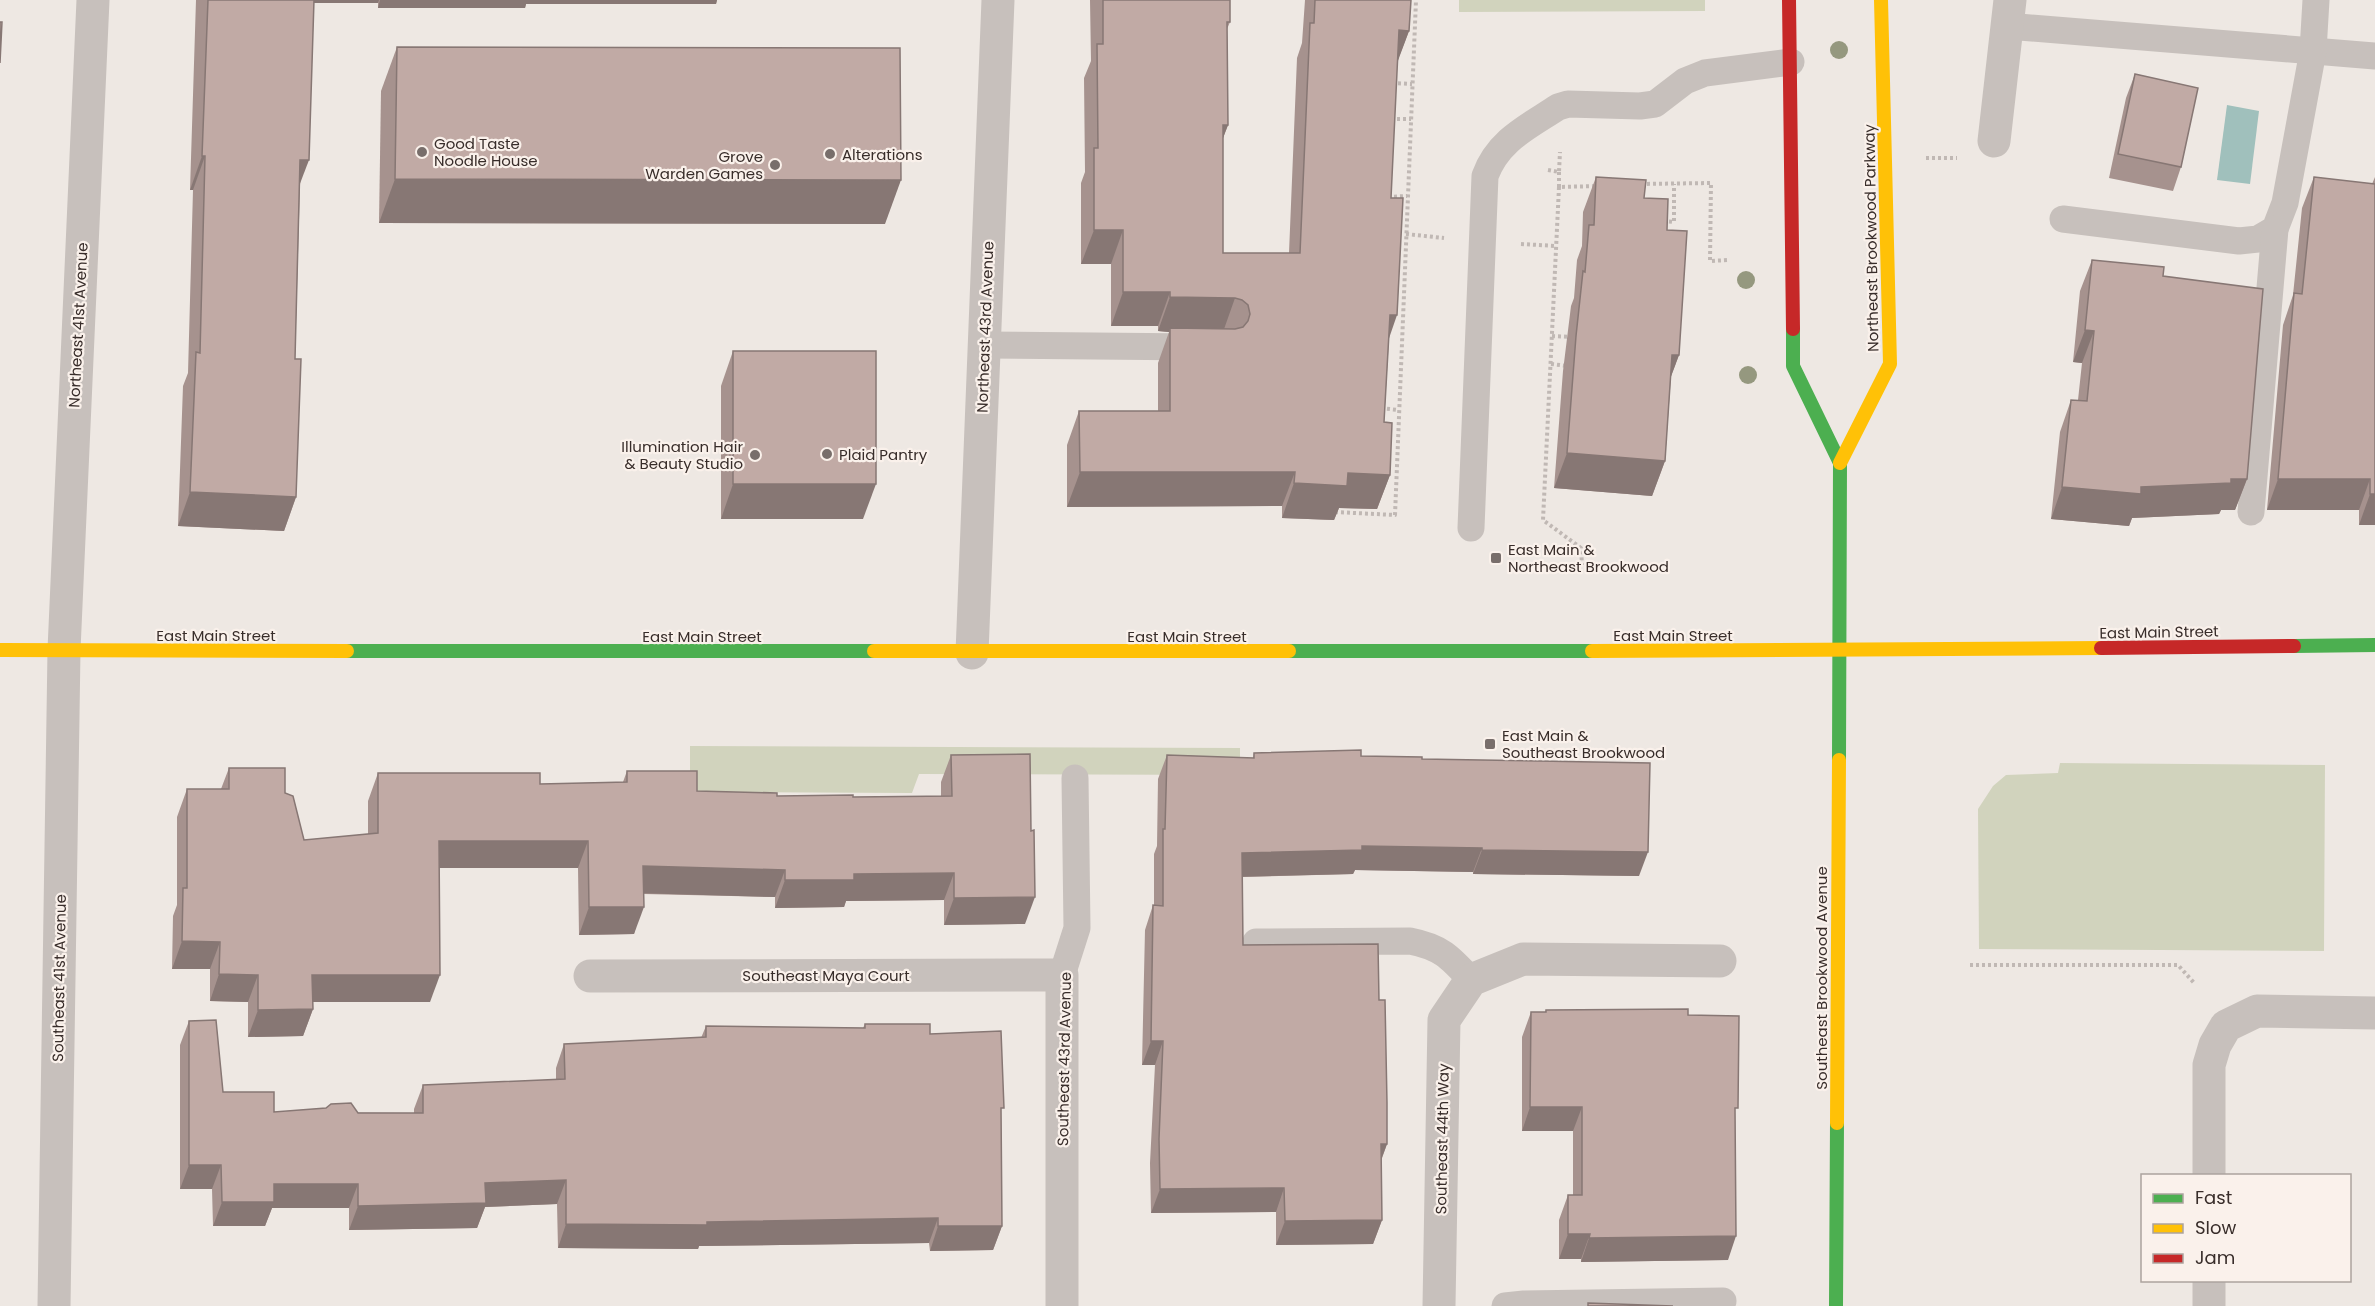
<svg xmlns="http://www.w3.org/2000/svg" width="2375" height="1306" font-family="Poppins,sans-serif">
  <rect width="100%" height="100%" fill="#eee8e3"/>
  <g fill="#d1d3bd">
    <polygon points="1459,0 1705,0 1705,11 1459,12"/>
    <polygon points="690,746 1240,748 1240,775 919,774 912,793 690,792"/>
    <polygon points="2060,763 2325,765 2324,951 1979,949 1978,809 1993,786 2006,775 2058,773"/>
  </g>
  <polygon fill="#a0c0bc" points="2227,105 2259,111 2250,184 2217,180"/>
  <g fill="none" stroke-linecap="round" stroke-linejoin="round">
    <g stroke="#c0b8b4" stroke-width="4" stroke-dasharray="3 3" stroke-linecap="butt">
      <polyline points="1392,83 1412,84"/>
      <polyline points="1391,119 1411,119"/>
      <polyline points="1926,158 1957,158"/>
      <polyline points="1548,170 1559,172 1560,152"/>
      <polyline points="1559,172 1559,187 1598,186"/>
      <polyline points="1641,184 1711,183 1710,261 1728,260"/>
      <polyline points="1559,187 1543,520 1581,548 1582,565"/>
      <polyline points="1388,197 1407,196"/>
      <polyline points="1663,221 1674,222 1674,184"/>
      <polyline points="1406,234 1444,238"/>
      <polyline points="1521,244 1556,246"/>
      <polyline points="1552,336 1572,337"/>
      <polyline points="1551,364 1568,366"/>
      <polyline points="1381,408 1398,410"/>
      <polyline points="1335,512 1395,515 1416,0"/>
      <polyline points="1970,965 2178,965 2195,984"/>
    </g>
    <g stroke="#c7c0bc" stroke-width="27">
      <polyline points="2007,26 2375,56"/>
      <polyline points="2063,219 2239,241 2258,239 2275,229 2285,203 2313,51 2316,0"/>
      <polyline points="984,345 1199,347"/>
      <polyline points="2251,512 2275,229"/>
      <path d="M 1471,528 L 1485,176 C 1498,140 1528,127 1558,107 L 1568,104 L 1640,106 L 1655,104 L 1685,81 L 1705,73 L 1791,62"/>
      <path d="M 1256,942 L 1410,941 C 1441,947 1450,957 1471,980"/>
      <polyline points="1062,975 1077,928 1075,778"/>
      <polyline points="1505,1306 1524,1304 1723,1301"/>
    </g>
    <g stroke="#c7c0bc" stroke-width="33">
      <polyline points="1994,141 2010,0"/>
      <polyline points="972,653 998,0"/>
      <polyline points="590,976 1062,975 1062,1306"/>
      <polyline points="2209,1176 2209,1065 2215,1045 2226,1026 2257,1011 2375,1013"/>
      <polyline points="54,1306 64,650 93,0"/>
      <polyline points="1439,1306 1444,1020 1471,980 1523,959 1720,961"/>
      <polyline points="2209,1306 2209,1280"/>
    </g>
    <g stroke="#4caf50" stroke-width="14">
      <polyline points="1793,329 1793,366 1840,463 1839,760"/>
      <polyline points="2294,646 2375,645"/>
      <polyline points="347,651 874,651"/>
      <polyline points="1289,651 1592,651"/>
      <polyline points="1836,1306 1837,1123"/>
    </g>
    <g stroke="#ffc107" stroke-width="14">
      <polyline points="1840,463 1890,364 1881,0"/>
      <polyline points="0,650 347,651"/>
      <polyline points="874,651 1289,651"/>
      <polyline points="1592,651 2101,648"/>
      <polyline points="1837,1123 1839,760"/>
    </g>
    <g stroke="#c62828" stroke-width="14">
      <polyline points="1789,0 1793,329"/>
      <polyline points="2101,648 2294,646"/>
    </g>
  </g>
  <g fill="#95987f">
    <circle cx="1839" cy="50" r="9"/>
    <circle cx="1746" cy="280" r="9"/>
    <circle cx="1748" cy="375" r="9"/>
  </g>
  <g fill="#a6928e">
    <polygon points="196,0 717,0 716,4 526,4 525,8 378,8 378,3 314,3 300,185 295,359 296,497 284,531 178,526 183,386 188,373 193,190 190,190"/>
    <polygon points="1090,0 1230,0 1230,22 1227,29 1228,125 1223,138 1223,253 1289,253 1297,58 1302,43 1305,0 1411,0 1409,31 1397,62 1391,198 1389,339 1384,422 1390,475 1377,509 1339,508 1334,520 1282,518 1282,506 1067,507 1067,445 1079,411 1158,411 1158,363 1169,332 1158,331 1158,326 1111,326 1111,264 1081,264 1081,183 1085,172 1084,78 1091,61"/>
    <polygon points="397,47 885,224 379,223 381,91"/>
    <polygon points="2135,74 2181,167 2173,191 2109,178 2126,98"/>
    <polygon points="1596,177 1644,198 1667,230 1679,355 1671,376 1665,461 1652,496 1554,488 1563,371 1571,306 1574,298 1577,260 1582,246 1583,212"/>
    <polygon points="2314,177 2372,184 2375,177 2375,525 2359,525 2359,510 2267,510 2283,325 2293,295 2302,208"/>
    <polygon points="2092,260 2163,276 2247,479 2235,510 2221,510 2219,514 2132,518 2129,526 2051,519 2060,432 2071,400 2078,400 2082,363 2073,362 2080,291"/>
    <polygon points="733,351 863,519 721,519 721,386"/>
    <polygon points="1254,753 1361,756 1422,759 1639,876 1473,874 1473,872 1355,870 1353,874 1242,877 1243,945 1379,1000 1387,1144 1381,1161 1382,1220 1373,1244 1276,1245 1276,1212 1151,1213 1150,1163 1155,1065 1142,1065 1145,930 1153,905 1154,905 1154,854 1157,846 1158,779 1167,755 1253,758"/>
    <polygon points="951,755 1025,924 944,925 944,900 846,901 844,907 775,908 775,897 644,894 634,934 579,935 578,868 439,868 430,1002 313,1002 313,1009 303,1036 248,1037 248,1002 210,1001 210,969 172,969 173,916 177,905 177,817 187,789 221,789 229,768 285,793 304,840 368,834 368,801 378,773 540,784 623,782 627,771 697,791 777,796 853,797 941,796 941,782"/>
    <polygon points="1546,1010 1688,1015 1735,1116 1728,1260 1581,1262 1581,1259 1559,1259 1559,1220 1568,1195 1573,1195 1573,1131 1522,1131 1522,1037 1531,1012 1545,1012"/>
    <polygon points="189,1021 223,1092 274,1112 414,1113 414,1109 423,1085 556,1080 556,1068 564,1044 701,1038 706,1026 863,1028 865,1024 930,1034 1001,1115 1002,1226 993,1250 930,1251 929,1243 699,1246 698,1249 558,1248 557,1204 485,1207 477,1228 349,1230 349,1208 272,1208 265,1226 213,1226 212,1189 180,1189 180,1045"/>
  </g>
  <g fill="#877774">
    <polygon points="304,0 379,0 378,3 303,3"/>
    <polygon points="380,0 717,0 716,4 526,4 525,8 378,8"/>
    <polygon points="1399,30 1409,31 1396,66"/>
    <polygon points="1223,125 1228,125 1215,159"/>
    <polygon points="202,156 205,156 193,190 190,190"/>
    <polygon points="300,160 309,160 296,194"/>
    <polygon points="395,179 901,180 885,224 379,223"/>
    <polygon points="1094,230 1123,230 1111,264 1081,264"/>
    <polygon points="1123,292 1170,292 1158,326 1111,326"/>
    <polygon points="1170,297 1235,298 1223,332 1170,328 1169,332 1158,331"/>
    <polygon points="1390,315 1397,315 1385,350"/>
    <polygon points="2085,330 2094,331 2082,363 2073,362"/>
    <polygon points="1672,355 1679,355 1666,390"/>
    <polygon points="1567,453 1665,461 1652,496 1554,488"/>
    <polygon points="1080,472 1295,472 1282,506 1067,507"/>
    <polygon points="1348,473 1390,475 1377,509 1339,508 1334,520 1282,518 1294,483"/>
    <polygon points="2231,479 2247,479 2235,510 2221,510 2219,514 2132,518 2129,526 2051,519 2062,487"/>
    <polygon points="2278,479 2370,479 2359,510 2267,510"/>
    <polygon points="733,484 876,484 863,519 721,519"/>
    <polygon points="190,492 296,497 284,531 178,526"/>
    <polygon points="2370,494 2375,494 2375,525 2359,525"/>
    <polygon points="439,841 588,841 578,868 429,868"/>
    <polygon points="1362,846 1482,848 1473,872 1355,870 1353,874 1233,877 1242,853"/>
    <polygon points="1482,850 1648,852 1639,876 1473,874"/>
    <polygon points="643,866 785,870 775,897 634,893"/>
    <polygon points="954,873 944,900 846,901 844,907 775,908 785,880 854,874"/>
    <polygon points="1035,897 1025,924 944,925 954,898"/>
    <polygon points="589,907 644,907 634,934 579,935"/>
    <polygon points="182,941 220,942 210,969 172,969"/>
    <polygon points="219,974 258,975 248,1002 210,1001"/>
    <polygon points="312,975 440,975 430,1002 302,1002"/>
    <polygon points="313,1009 303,1036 248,1037 258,1010"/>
    <polygon points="1151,1041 1163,1041 1155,1065 1142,1065"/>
    <polygon points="1530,1107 1582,1107 1573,1131 1522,1131"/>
    <polygon points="1381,1144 1387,1144 1378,1168"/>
    <polygon points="189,1165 221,1165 212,1189 180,1189"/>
    <polygon points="566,1180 557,1204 485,1207 477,1228 349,1230 358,1206 485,1183"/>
    <polygon points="274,1184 358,1184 349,1208 272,1208 265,1226 213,1226 222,1202"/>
    <polygon points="1284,1188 1276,1212 1151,1213 1160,1189"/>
    <polygon points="938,1218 929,1243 699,1246 698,1249 558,1248 566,1224"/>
    <polygon points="1382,1220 1373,1244 1276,1245 1285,1221"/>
    <polygon points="938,1226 1002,1226 993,1250 930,1251"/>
    <polygon points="1568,1234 1590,1234 1581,1259 1559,1259"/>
    <polygon points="1736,1236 1728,1260 1581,1262 1589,1238"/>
  </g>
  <g fill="#c1aaa5" stroke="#877774" stroke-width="1.5">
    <polygon points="208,0 314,0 309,160 300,160 295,359 301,359 296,497 190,492 196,352 200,353 205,156 202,156"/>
    <polygon points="1103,0 1230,0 1230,22 1227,22 1228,125 1223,125 1223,253 1300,253 1310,23 1314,23 1315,0 1411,0 1409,31 1399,30 1391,198 1403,198 1397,315 1390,315 1384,422 1392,423 1390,475 1348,473 1347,486 1294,483 1295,472 1080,472 1079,411 1170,411 1170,328 1235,329 1243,327 1248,321 1250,314 1248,305 1242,300 1235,298 1170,297 1170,292 1123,292 1123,230 1094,230 1094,148 1098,148 1097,44 1103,44"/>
    <polygon points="0,22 2,22 0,63"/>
    <polygon points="397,47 900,48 901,180 395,179"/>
    <polygon points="2135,74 2198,88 2181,167 2118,154"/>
    <polygon points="1596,177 1646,180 1644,198 1668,199 1667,230 1687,231 1679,355 1672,355 1665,461 1567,453 1576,336 1583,271 1585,272 1589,225 1594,225"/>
    <polygon points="2314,177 2375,184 2375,494 2370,494 2370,479 2278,479 2294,293 2302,294"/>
    <polygon points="2092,260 2164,267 2163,276 2263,289 2247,479 2231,479 2231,483 2141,487 2141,494 2062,487 2071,400 2087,401 2094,331 2085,330"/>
    <rect x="733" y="351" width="143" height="133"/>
    <polygon points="1361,750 1361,756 1422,757 1422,759 1650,763 1648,852 1482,850 1482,848 1362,846 1362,850 1242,853 1243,945 1378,944 1379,1000 1385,1000 1387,1103 1387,1144 1381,1144 1382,1220 1285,1221 1284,1188 1160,1189 1159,1139 1163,1041 1151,1041 1153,905 1163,906 1163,829 1165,829 1167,755 1254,758 1254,753"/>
    <polygon points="1030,754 1031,831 1034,830 1035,897 954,898 954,873 854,874 854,880 785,880 785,870 643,866 644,907 589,907 588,841 439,841 440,975 312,975 313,1009 258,1010 258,975 219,974 220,942 182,941 183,888 187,888 187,789 229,789 229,768 285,768 285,793 293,796 304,840 378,833 378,773 540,773 540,784 627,782 627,771 697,771 697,791 777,793 777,796 853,795 853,797 952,796 951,755"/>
    <polygon points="1688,1009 1688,1015 1739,1016 1738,1108 1735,1108 1736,1236 1589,1238 1590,1234 1568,1234 1568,1195 1582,1195 1582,1107 1530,1107 1531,1012 1546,1012 1546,1010"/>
    <polygon points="216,1020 223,1092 274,1092 274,1112 326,1108 331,1104 351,1103 358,1113 423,1113 423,1085 565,1079 564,1044 706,1037 706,1026 865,1028 865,1024 930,1024 930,1034 1001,1031 1004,1108 1001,1108 1002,1226 938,1226 938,1218 707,1222 707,1225 566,1224 566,1180 485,1183 486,1203 358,1206 358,1184 274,1184 274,1202 222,1202 221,1165 189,1165 189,1021"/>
    <polygon points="1588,1303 1673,1306 1588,1306"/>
  </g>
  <g fill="#786e6b" stroke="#faf1eb" stroke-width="2">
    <circle cx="422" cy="152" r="6"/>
    <circle cx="830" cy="154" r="6"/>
    <circle cx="775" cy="165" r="6"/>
    <circle cx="827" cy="454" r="6"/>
    <circle cx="755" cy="455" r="6"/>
    <rect x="1490" y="552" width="12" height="12" rx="3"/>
    <rect x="1484" y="738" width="12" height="12" rx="3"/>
  </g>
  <g text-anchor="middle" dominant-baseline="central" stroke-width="4.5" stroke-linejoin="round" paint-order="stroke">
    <g font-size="15" fill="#382d2a" stroke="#faf1eb" text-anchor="start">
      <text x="434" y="143">Good Taste<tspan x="434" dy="17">Noodle House</tspan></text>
      <text x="842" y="154">Alterations</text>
      <text x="763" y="156" text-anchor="end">Grove<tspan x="763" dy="17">Warden Games</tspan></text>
      <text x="743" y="446" text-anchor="end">Illumination Hair<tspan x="743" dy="17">&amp; Beauty Studio</tspan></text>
      <text x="839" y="454">Plaid Pantry</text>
      <text x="1508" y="549">East Main &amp;<tspan x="1508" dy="17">Northeast Brookwood</tspan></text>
      <text x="1502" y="735">East Main &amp;<tspan x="1502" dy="17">Southeast Brookwood</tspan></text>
    </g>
    <g font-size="15" fill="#382d2a" stroke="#faf1eb">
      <text transform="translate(1871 238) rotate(-91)">Northeast Brookwood Parkway</text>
      <text transform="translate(78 325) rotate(-87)">Northeast 41st Avenue</text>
      <text transform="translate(985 327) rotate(-88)">Northeast 43rd Avenue</text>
      <text transform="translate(2159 632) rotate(-1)">East Main Street</text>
      <text x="216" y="635">East Main Street</text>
      <text x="1673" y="635">East Main Street</text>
      <text x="702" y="636">East Main Street</text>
      <text x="1187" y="636">East Main Street</text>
      <text x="826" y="975">Southeast Maya Court</text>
      <text transform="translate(59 978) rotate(-89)">Southeast 41st Avenue</text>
      <text transform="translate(1821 978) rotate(-90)">Southeast Brookwood Avenue</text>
      <text transform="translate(1064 1059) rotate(-89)">Southeast 43rd Avenue</text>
      <text transform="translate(1442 1139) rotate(-89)">Southeast 44th Way</text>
    </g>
  </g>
  <rect x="2141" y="1174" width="210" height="108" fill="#faf1eb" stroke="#aca39e" stroke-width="1.5"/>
  <rect x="2153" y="1194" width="30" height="9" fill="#4caf50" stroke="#aca39e" stroke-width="1.5"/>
  <text x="2195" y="1204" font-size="18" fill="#382d2a">Fast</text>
  <rect x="2153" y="1224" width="30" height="9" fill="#ffc107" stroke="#aca39e" stroke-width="1.5"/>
  <text x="2195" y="1234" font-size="18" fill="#382d2a">Slow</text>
  <rect x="2153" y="1254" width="30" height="9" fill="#c62828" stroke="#aca39e" stroke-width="1.5"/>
  <text x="2195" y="1264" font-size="18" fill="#382d2a">Jam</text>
</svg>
